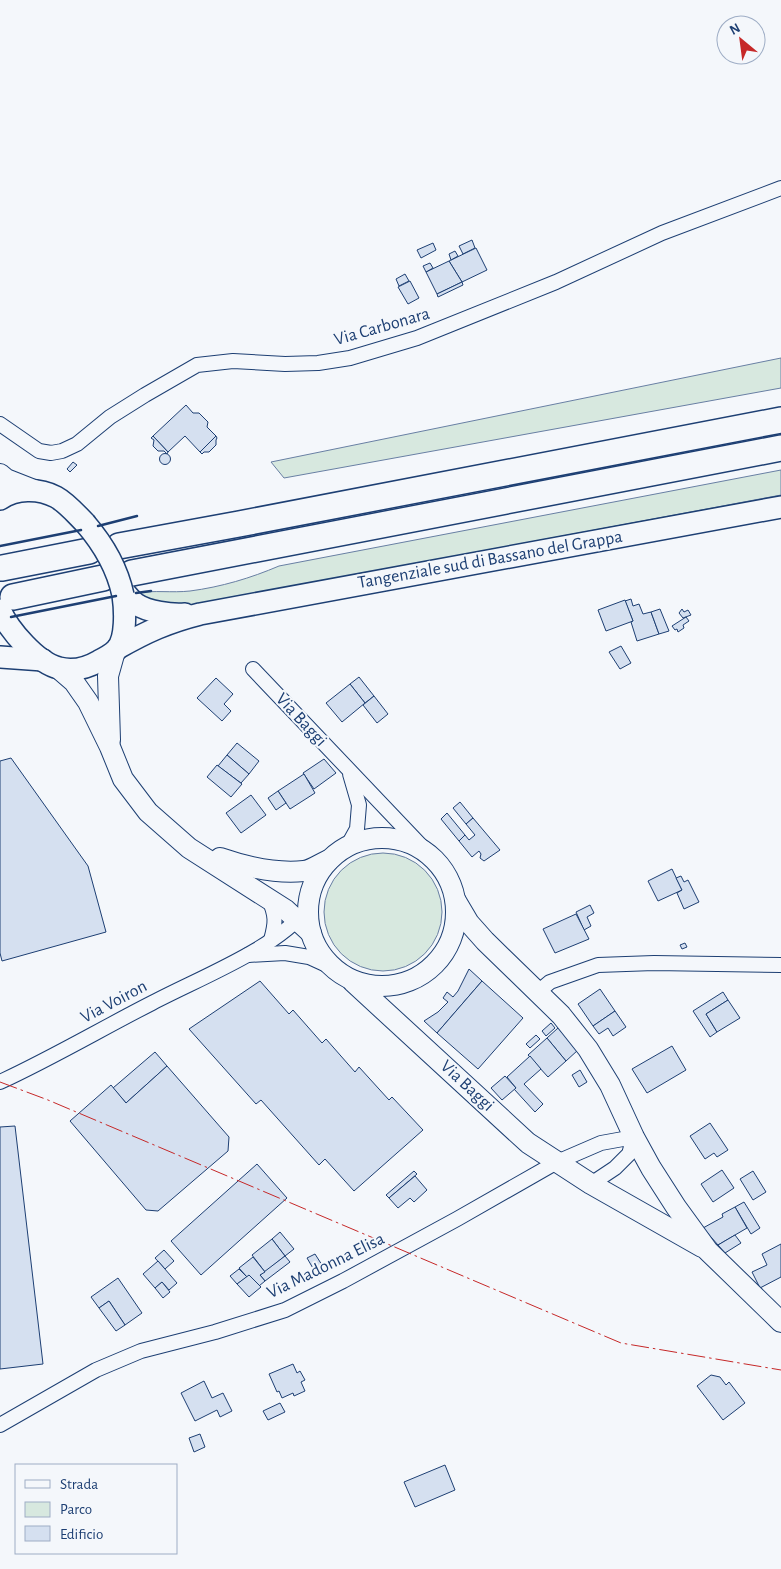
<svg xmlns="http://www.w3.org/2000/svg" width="781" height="1569" font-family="'Alegreya Sans',sans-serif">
  <rect width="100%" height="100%" fill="#f4f7fb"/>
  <g fill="#d7e8df" stroke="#687fa3">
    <polygon points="781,358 781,388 284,478 271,462"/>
    <path d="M 781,470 L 781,495 L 195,605 L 149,603 L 136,593 C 154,590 172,593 190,591 C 221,587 251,578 279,566 Z"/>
    <circle cx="383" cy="912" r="59"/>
  </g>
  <g fill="#d5e0f0" stroke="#1d3f73">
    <polygon points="472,240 475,248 463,254 459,246"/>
    <polygon points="433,243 436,250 421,258 417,250"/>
    <polygon points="476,248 487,270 462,282 449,261"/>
    <polygon points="455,251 458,256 451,260 449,254"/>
    <polygon points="449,261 462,282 437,294 426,272"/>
    <polygon points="430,263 433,268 426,272 423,266"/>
    <polygon points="405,274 409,281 399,286 396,279"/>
    <polygon points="410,281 419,298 408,304 398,287"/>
    <polygon points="462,282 463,285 438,297 437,294"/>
    <polygon points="186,405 193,413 199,413 208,422 207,427 216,436 200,452 185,436 168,452 153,436"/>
    <polygon points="153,436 168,452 167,454 164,451 158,451 153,446 154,440 151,438"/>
    <polygon points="216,436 217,438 216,440 216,445 209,452 204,452 202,454 200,452"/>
    <circle cx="165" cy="459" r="5.5"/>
    <polygon points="73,462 77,465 70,472 67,469"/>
    <polygon points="631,599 633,606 639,604 643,614 651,612 659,634 637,641 631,622 633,621 625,601"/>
    <polygon points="625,600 633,621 606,631 598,610"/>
    <polygon points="660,609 669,631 659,634 651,612"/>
    <polygon points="682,609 684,612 688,610 691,615 683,618 679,613"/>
    <polygon points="686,617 689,621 683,625 684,628 678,632 677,629 675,630 672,626"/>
    <polygon points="621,646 631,663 620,669 609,652"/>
    <polygon points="359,677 374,696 365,703 350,684"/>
    <polygon points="216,678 233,694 224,704 231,711 222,721 197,698"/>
    <polygon points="350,684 365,703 342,722 326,703"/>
    <polygon points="374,696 388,714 377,723 363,705"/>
    <polygon points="237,743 259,761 249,774 227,755"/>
    <polygon points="227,755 249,774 241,783 218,766"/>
    <polygon points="11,758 88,866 106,932 2,961 0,953 0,761"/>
    <polygon points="324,759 336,773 314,789 303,773"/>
    <polygon points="217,765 242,784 231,797 207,777"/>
    <polygon points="304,774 315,793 290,809 278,791"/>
    <polygon points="278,791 286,803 276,810 268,798"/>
    <polygon points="251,795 266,815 241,833 226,813"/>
    <polygon points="460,802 473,818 466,824 453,808"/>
    <polygon points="447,813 465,835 459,841 441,819"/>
    <polygon points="473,818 500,850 484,861 480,858 481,854 479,851 472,857 459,841 465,835 469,840 475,835 466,824"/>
    <polygon points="672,869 682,890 658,901 648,881"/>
    <polygon points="681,876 684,882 688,880 699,902 684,909 677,893 682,890 676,878"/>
    <polygon points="590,905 594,913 587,917 591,926 584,930 576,912"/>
    <polygon points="576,914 589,939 555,953 543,929"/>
    <polygon points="685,943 687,947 682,949 680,945"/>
    <polygon points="469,969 482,981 437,1033 424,1021 438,1012 448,1002 443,998 447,992 453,997 458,991"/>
    <polygon points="260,981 289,1014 293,1010 322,1043 326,1039 355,1072 359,1067 389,1100 392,1097 423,1130 354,1191 325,1159 319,1165 261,1100 256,1104 189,1029"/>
    <polygon points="482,981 523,1018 478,1069 437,1033"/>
    <polygon points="600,989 615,1011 593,1026 578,1004"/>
    <polygon points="723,992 728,1000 706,1014 717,1032 710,1037 693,1011"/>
    <polygon points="728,1000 740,1018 717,1032 706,1014"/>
    <polygon points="615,1011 626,1027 613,1036 608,1028 599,1034 593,1026"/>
    <polygon points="551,1023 555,1028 546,1036 542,1031"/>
    <polygon points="558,1028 578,1050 566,1061 547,1038"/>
    <polygon points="536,1035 540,1039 530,1048 526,1044"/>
    <polygon points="547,1038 566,1061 548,1077 528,1055"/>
    <polygon points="672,1046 686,1070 647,1093 632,1069"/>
    <polygon points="155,1052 167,1066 126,1103 113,1088"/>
    <polygon points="530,1056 541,1069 524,1084 543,1104 535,1112 514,1089 516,1088 507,1077"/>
    <polygon points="167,1066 229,1137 228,1151 158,1211 146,1210 70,1121 111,1085 126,1103"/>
    <polygon points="580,1070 587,1082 579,1087 572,1075"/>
    <polygon points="505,1076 516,1088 502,1100 491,1088"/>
    <polygon points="710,1123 728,1150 717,1157 714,1153 705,1159 690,1136"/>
    <polygon points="15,1126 43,1364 0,1369 0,1127"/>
    <polygon points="257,1164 287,1198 201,1275 171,1241"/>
    <polygon points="722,1170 734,1188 713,1202 701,1184"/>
    <polygon points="414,1171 417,1174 389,1198 386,1195"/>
    <polygon points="753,1171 766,1192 753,1200 740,1179"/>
    <polygon points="415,1176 427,1190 414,1202 410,1198 398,1208 389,1198"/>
    <polygon points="744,1202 760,1228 751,1234 735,1207"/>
    <polygon points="735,1207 747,1228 718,1245 703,1228 723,1217 722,1214"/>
    <polygon points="280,1232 294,1249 285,1256 272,1239"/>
    <polygon points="735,1235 741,1243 725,1253 718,1245"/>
    <polygon points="272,1239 285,1256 265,1272 252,1255"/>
    <polygon points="781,1244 781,1277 760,1288 752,1272 767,1265 762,1254"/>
    <polygon points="164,1250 174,1261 165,1269 155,1258"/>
    <polygon points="315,1254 322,1265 314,1270 307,1258"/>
    <polygon points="285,1256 290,1262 265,1281 260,1275"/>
    <polygon points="253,1257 265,1272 260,1275 265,1281 259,1286 249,1275 247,1277 239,1268"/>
    <polygon points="158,1261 177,1283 169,1290 162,1282 155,1288 143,1274"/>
    <polygon points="239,1269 247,1277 237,1284 230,1276"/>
    <polygon points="249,1275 261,1287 249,1297 237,1284"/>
    <polygon points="118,1278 142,1313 125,1325 109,1301 99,1308 91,1297"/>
    <polygon points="162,1282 170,1292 163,1298 155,1288"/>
    <polygon points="109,1301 125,1325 116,1331 99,1308"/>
    <polygon points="293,1364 297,1373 300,1371 305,1380 301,1382 305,1391 294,1396 293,1393 282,1398 279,1391 277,1392 269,1374"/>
    <polygon points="711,1375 720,1377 726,1385 729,1382 745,1403 723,1420 697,1386"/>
    <polygon points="204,1381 212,1398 223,1393 232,1411 220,1417 217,1410 195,1421 181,1393"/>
    <polygon points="280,1403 285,1412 268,1420 263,1411"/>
    <polygon points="200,1434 205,1447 194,1452 189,1438"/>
    <polygon points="445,1465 455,1490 415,1507 404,1482"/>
  </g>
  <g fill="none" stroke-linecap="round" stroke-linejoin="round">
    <g stroke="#1d3f73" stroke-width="16">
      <g id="minor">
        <polyline points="0,424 39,451 51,453 62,451 77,444 110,417 145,395 197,365 233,361 285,364 318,363 350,358 417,338 556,282 662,233 781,188"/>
        <polyline points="253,669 429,854"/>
        <polyline points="347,847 357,829 359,805 350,774"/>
        <path d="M 269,899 C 276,916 276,922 271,940"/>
        <polyline points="248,955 285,953 309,957 333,968"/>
        <polyline points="538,992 550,982 598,965 654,963 781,965"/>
        <path d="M 0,1082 C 52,1058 101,1029 152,1003 C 199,978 276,949 308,908"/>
        <polyline points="0,1425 96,1370 141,1351 215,1332 285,1310 343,1281 457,1219 557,1162 601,1143 634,1137 629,1154 615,1168 591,1184"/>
      </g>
    </g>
    <g stroke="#1d3f73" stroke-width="22">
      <g id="secondary">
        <polyline points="0,474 6,479 34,490"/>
        <polyline points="59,669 74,682 88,702 110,747 123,779 148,812 189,848 286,910 311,933"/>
        <polyline points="110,740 108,676 115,651"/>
        <circle cx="382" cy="912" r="74"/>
        <path d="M 220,858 C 246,867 275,874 304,871 C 312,870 321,863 329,860"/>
        <polyline points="456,901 469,923 485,941 561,1015 588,1049 610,1085 634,1137 651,1168 676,1207 708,1251 781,1322"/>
        <polyline points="353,982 528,1143 591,1184 702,1247"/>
      </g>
    </g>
    <g stroke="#1d3f73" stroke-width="24">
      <g id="primary">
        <path d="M 0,499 C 16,488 39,488 56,497 C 67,503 76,514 85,523"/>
        <path d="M 122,589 C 126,594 131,600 136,604 C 148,612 171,615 185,614"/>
        <path d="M 0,610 C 9,630 37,663 59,668 C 74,672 87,668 99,661 C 105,658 111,655 116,650 C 127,639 125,609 123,595"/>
        <path d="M 118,648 C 146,632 168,622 200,614 L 781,507"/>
        <polyline points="0,657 43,660"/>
      </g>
    </g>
    <g stroke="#1d3f73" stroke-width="28">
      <g id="motorway">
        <polyline points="119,546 239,524 781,420"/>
        <polyline points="2,568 89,551"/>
        <polyline points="132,573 781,448"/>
        <polyline points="13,597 103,578"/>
      </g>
    </g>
    <use href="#minor" stroke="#f4f7fb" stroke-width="14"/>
    <use href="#secondary" stroke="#f4f7fb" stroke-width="20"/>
    <use href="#primary" stroke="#f4f7fb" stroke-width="21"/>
    <use href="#motorway" stroke="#f4f7fb" stroke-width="25"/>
    <g stroke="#1d3f73" stroke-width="24" stroke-linecap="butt">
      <path id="primary-bridge" d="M 85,523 C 104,545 117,567 123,595"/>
    </g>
    <use href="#primary-bridge" stroke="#f4f7fb" stroke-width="21"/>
    <g stroke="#1d3f73" stroke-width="2.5">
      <polyline points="98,526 137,516"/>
      <polyline points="0,546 81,530"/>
      <polyline points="136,593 151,591"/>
      <polyline points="11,617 116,596"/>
    </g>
    <polyline stroke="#c62828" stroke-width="1" stroke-dasharray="18 4 2.5 4" stroke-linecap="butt" points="0,1082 48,1100 621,1343 781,1370"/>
  </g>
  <g text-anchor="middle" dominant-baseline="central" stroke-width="4" stroke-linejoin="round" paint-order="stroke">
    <g font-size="18" fill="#1d3f73" stroke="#f4f7fb">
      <text transform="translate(382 327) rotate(-16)">Via Carbonara</text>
      <text transform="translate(490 560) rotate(-10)">Tangenziale sud di Bassano del Grappa</text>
      <text transform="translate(301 720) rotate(47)">Via Baggi</text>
      <text transform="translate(114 1002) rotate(-28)">Via Voiron</text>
      <text transform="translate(467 1086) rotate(43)">Via Baggi</text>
      <text transform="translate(326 1266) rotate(-26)">Via Madonna Elisa</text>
    </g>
  </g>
  <rect x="15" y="1464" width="162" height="90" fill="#f4f7fb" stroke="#9eadc5"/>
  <rect x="25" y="1480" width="25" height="8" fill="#f4f7fb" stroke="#9eadc5"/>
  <text x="60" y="1489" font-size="15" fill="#1d3f73">Strada</text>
  <rect x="25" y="1502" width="25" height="15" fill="#d7e8df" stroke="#9eadc5"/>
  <text x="60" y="1514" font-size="15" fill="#1d3f73">Parco</text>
  <rect x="25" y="1526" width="25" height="15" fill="#d5e0f0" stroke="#9eadc5"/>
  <text x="60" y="1539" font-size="15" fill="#1d3f73">Edificio</text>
  <g transform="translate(741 40) rotate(331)"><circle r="24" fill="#f4f7fb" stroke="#9eadc5"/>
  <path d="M0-4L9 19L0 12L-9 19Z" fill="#c62828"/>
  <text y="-8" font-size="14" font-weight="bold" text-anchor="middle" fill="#1d3f73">N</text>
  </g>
</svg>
